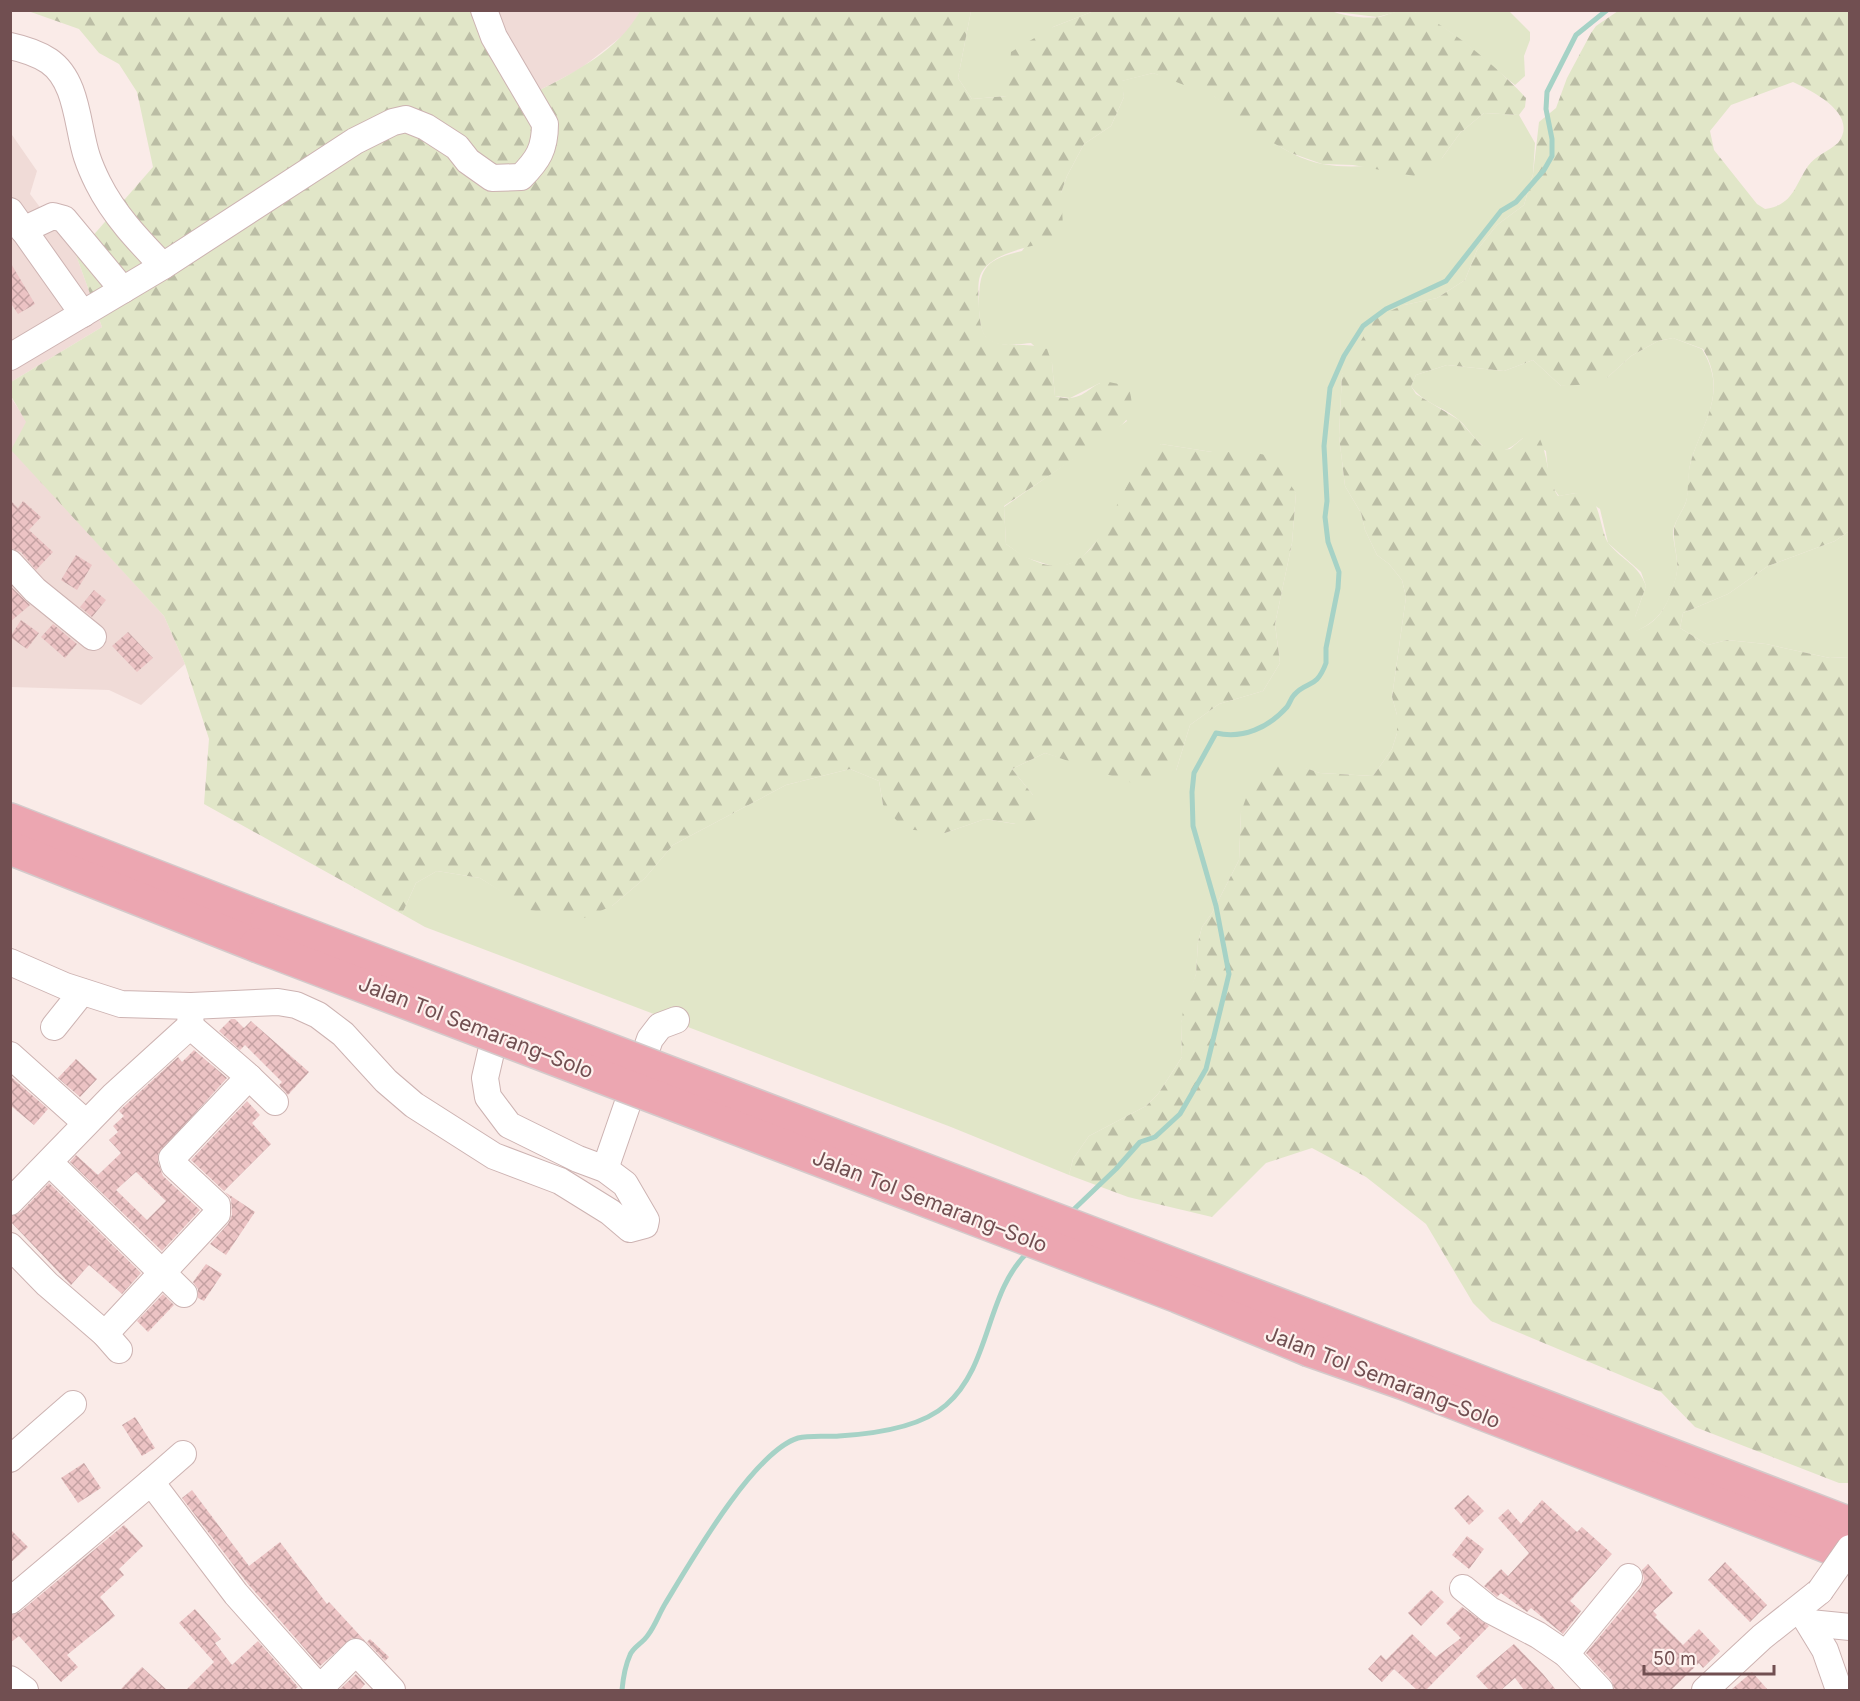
<svg xmlns="http://www.w3.org/2000/svg" width="1860" height="1701" font-family="Inter,sans-serif">
  <defs>
    <pattern id="forest-firs" width="22" height="20" patternUnits="userSpaceOnUse" patternTransform="scale(1.5)"><rect width="22" height="20" fill="#e1e6c8"/><path d="M5 1l3.5 6h-7zM16 11l3.5 6h-7z" fill="#bbbda5"/></pattern>
    <pattern id="building-cross-hatch" width="8" height="8" patternUnits="userSpaceOnUse" patternTransform="scale(1.5)"><rect width="8" height="8" fill="#ecc3c4"/><path d="M0 0l8 8M0 8l8-8" fill="none" stroke="#c4a1a2"/></pattern>
  </defs>
  <rect width="100%" height="100%" fill="#faebe8"/>
  <g fill="#f0dbd7">
    <polygon points="495,11 640,11 630,30 580,69 536,92 500,51"/>
    <polygon points="10,132 37,171 30,194 76,255 102,327 11,382"/>
    <polygon points="10,396 27,422 68,511 164,616 185,664 141,705 109,690 11,687"/>
  </g>
  <g fill="#e1e6c8">
    <polygon points="971,11 1094,11 1053,27 1007,96 972,99 958,78"/>
    <polygon points="1329,11 1401,11 1377,17"/>
    <path d="M 1412,11 L 1509,11 L 1530,32 L 1530,40 L 1524,56 L 1525,76 L 1515,85 C 1481,58 1452,27 1412,11 Z"/>
    <path d="M 1153,73 C 1173,80 1200,85 1217,98 C 1250,123 1279,155 1322,164 C 1360,171 1404,161 1442,158 L 1460,133 L 1484,113 L 1519,115 L 1535,143 L 1533,174 L 1524,205 L 1497,225 L 1477,250 L 1465,280 L 1437,298 L 1404,305 L 1342,374 L 1339,436 L 1345,486 L 1361,513 L 1365,530 L 1377,555 L 1389,564 L 1402,580 L 1406,597 L 1392,697 L 1397,715 L 1397,733 L 1392,749 L 1373,776 L 1320,773 L 1304,768 L 1241,812 L 1239,860 L 1212,913 L 1202,927 L 1198,942 L 1196,974 L 1181,1023 L 1182,1057 L 1158,1094 L 1146,1106 L 1089,1136 L 1073,1159 L 1069,1175 L 951,1127 L 425,927 L 402,914 L 416,883 L 437,871 L 480,878 L 501,891 L 612,906 L 645,878 L 673,845 L 786,785 L 850,769 L 879,781 L 883,805 L 945,833 L 985,819 L 1015,824 L 1033,795 L 1012,769 L 1045,753 L 1084,765 L 1176,771 L 1190,725 L 1219,704 L 1263,691 L 1280,663 L 1275,624 L 1292,543 L 1296,493 L 1250,452 L 1212,452 L 1161,444 L 1101,536 L 1080,560 L 1058,568 L 1024,557 L 1006,544 L 1004,507 L 1127,421 L 1100,383 L 1070,398 L 1055,396 L 1052,363 L 1031,343 C 1017,344 997,349 986,337 C 980,331 980,318 979,310 C 979,271 981,260 1022,251 L 1061,193 L 1067,176 L 1084,144 L 1111,126 L 1124,97 L 1121,81 Z"/>
    <path d="M 1673,338 L 1702,349 C 1728,392 1704,420 1691,461 C 1687,474 1690,489 1686,502 C 1683,510 1677,518 1674,527 C 1670,541 1682,560 1675,581 C 1667,607 1660,621 1634,632 L 1635,617 L 1646,586 L 1641,572 L 1608,543 L 1600,509 L 1576,493 L 1559,496 L 1549,482 L 1546,451 L 1523,438 C 1514,445 1506,453 1494,451 C 1480,449 1470,430 1460,421 C 1445,407 1422,403 1411,386 L 1416,375 L 1447,365 L 1504,371 L 1533,360 L 1561,386 L 1608,377 L 1631,356 L 1658,341 Z"/>
    <polygon points="1849,531 1849,657 1830,658 1766,644 1727,640 1708,645 1680,628 1683,613 1728,594 1768,566 1835,541"/>
  </g>
  <g fill="url(#forest-firs)" fill-rule="evenodd">
    <path d="M 1329,10 C 1343,16 1364,19 1379,17 C 1389,15 1399,9 1410,11 C 1437,14 1508,77 1526,98 L 1525,107 L 1519,115 L 1484,113 L 1460,133 L 1442,158 L 1414,176 L 1353,165 L 1322,164 L 1291,153 L 1263,137 L 1215,97 L 1153,73 L 1122,81 L 1124,97 L 1111,126 L 1084,144 L 1067,176 L 1061,193 L 1063,226 L 1054,240 C 1032,247 989,252 980,276 C 977,285 979,299 979,309 C 980,319 980,333 989,339 C 1005,350 1026,341 1047,349 L 1052,363 L 1055,396 C 1059,397 1066,399 1070,398 C 1096,395 1093,370 1129,389 C 1135,409 1131,418 1115,431 L 1004,506 L 1006,544 C 1085,602 1100,532 1133,475 C 1139,463 1152,453 1161,444 L 1212,452 L 1250,452 L 1271,456 L 1296,493 L 1292,543 L 1275,624 L 1280,663 L 1263,691 L 1219,704 L 1190,725 L 1176,771 L 1141,786 L 1045,753 L 1012,769 L 1033,795 L 1039,819 L 1016,824 L 985,819 L 945,833 L 904,829 L 883,805 L 879,781 L 850,769 L 786,785 L 673,845 L 645,878 L 612,906 L 584,918 L 529,910 L 480,878 L 437,871 L 416,883 L 402,914 L 204,804 L 209,739 L 185,664 L 164,616 L 11,450 L 26,422 L 11,396 L 11,382 L 102,327 L 76,255 L 153,167 L 137,92 L 119,64 L 99,53 L 79,29 L 28,11 L 495,11 L 500,51 L 536,92 C 575,72 619,50 640,11 L 971,11 L 958,78 L 972,99 L 1007,96 L 1011,52 L 1053,27 L 1094,11 Z"/>
    <path d="M 1618,11 L 1849,11 L 1849,531 L 1835,541 L 1768,566 L 1728,594 L 1683,613 L 1680,628 L 1708,645 L 1727,640 L 1766,644 L 1830,658 L 1849,657 L 1849,1483 L 1839,1483 L 1695,1427 L 1661,1392 L 1491,1321 L 1473,1303 L 1426,1224 L 1366,1177 L 1312,1148 L 1266,1163 L 1212,1217 L 1128,1197 L 1069,1175 L 1073,1159 L 1089,1136 L 1146,1106 L 1158,1094 L 1182,1057 L 1181,1023 L 1184,1006 L 1196,974 L 1198,942 L 1202,927 L 1212,913 L 1239,860 L 1241,812 L 1256,770 L 1273,757 L 1320,773 L 1373,776 L 1392,749 L 1397,733 L 1397,715 L 1392,697 L 1406,597 L 1402,580 L 1389,564 L 1377,555 L 1365,530 L 1361,513 L 1345,486 L 1339,436 L 1342,374 L 1374,318 L 1404,305 L 1437,298 L 1465,280 L 1477,250 L 1497,225 L 1524,205 L 1533,174 L 1539,122 L 1556,108 L 1567,78 L 1591,33 L 1596,26 ZM 1793,82 C 1812,91 1860,114 1838,143 C 1829,151 1816,155 1808,166 C 1794,187 1793,205 1765,209 L 1757,204 L 1714,150 L 1710,131 L 1731,105 ZM 1673,338 L 1703,349 C 1729,394 1701,423 1690,465 C 1687,477 1689,490 1686,502 C 1683,511 1674,521 1674,531 C 1673,549 1681,562 1675,580 C 1667,606 1660,622 1635,631 L 1635,617 L 1646,586 C 1638,564 1623,561 1609,544 C 1602,536 1601,511 1591,496 L 1576,493 L 1558,496 C 1546,477 1549,457 1539,437 L 1523,438 L 1510,449 L 1493,451 L 1480,444 L 1459,420 L 1416,394 L 1411,386 L 1416,375 L 1447,365 L 1504,371 L 1533,360 L 1561,386 L 1593,384 L 1608,377 L 1631,356 L 1658,341 Z"/>
  </g>
  <g fill="none" stroke-linecap="round" stroke-linejoin="round">
    <g stroke="#a6d2c6" stroke-width="5">
      <path d="M 1069,1214 L 1116,1169 L 1140,1142 L 1155,1137 L 1180,1114 L 1206,1069 L 1229,974 L 1216,906 L 1193,826 L 1192,792 L 1194,773 L 1216,733 C 1243,739 1268,728 1287,707 C 1290,703 1291,698 1294,695 C 1307,680 1316,690 1326,663 L 1326,648 L 1338,588 L 1339,572 L 1328,542 L 1325,517 L 1327,501 L 1324,446 L 1330,388 L 1344,356 L 1363,326 L 1386,309 L 1446,281 L 1501,211 L 1516,202 L 1544,170 L 1552,156 L 1552,139 L 1546,109 L 1547,92 L 1576,35 L 1607,10"/>
      <path d="M 622,1690 C 623,1679 625,1666 630,1655 C 633,1647 643,1643 648,1635 C 655,1626 659,1614 665,1604 C 690,1563 753,1452 798,1438 C 810,1435 826,1437 839,1436 C 872,1434 920,1428 946,1405 C 992,1365 985,1292 1029,1251"/>
    </g>
  </g>
  <g fill="url(#building-cross-hatch)" fill-rule="evenodd">
    <polygon points="10,262 35,304 18,314 10,302"/>
    <polygon points="10,500 18,508 23,501 41,517 29,530 53,552 36,570 21,552 10,548"/>
    <polygon points="76,555 92,565 77,590 61,580"/>
    <polygon points="10,586 30,605 10,622"/>
    <polygon points="94,590 106,600 92,617 80,607"/>
    <polygon points="21,620 39,633 27,649 10,637"/>
    <polygon points="53,624 77,644 65,658 41,637"/>
    <polygon points="128,632 153,658 137,672 112,646"/>
    <polygon points="231,1019 235,1019 244,1028 251,1021 309,1072 288,1095 279,1085 282,1082 245,1045 240,1050 219,1031"/>
    <path d="M 194,1050 L 227,1078 L 158,1154 L 158,1162 L 163,1176 L 200,1210 L 162,1251 L 70,1162 L 76,1155 L 98,1175 L 121,1153 L 109,1140 L 118,1132 L 113,1126 L 124,1116 L 119,1111 L 178,1057 L 182,1062 ZM 136,1172 L 166,1201 L 147,1220 L 116,1190 Z"/>
    <polygon points="76,1059 97,1079 80,1097 58,1078"/>
    <polygon points="10,1076 48,1109 34,1125 10,1105"/>
    <polygon points="247,1101 260,1115 252,1123 271,1144 224,1191 191,1160"/>
    <polygon points="49,1183 141,1273 122,1294 89,1265 71,1285 10,1221 10,1217 21,1212"/>
    <polygon points="225,1192 255,1212 226,1255 210,1244 228,1224 232,1215 231,1199"/>
    <polygon points="206,1264 222,1274 204,1301 198,1298 198,1289 193,1282"/>
    <polygon points="163,1294 174,1305 148,1332 137,1321"/>
    <polygon points="135,1417 155,1448 142,1456 122,1425"/>
    <polygon points="84,1463 101,1488 78,1503 61,1478"/>
    <polygon points="192,1490 249,1566 280,1542 327,1604 329,1602 365,1641 352,1638 320,1666 248,1584 182,1498"/>
    <polygon points="1468,1495 1484,1511 1469,1525 1454,1508"/>
    <polygon points="1542,1500 1577,1532 1582,1527 1612,1554 1570,1601 1581,1611 1563,1634 1531,1608 1527,1612 1501,1593 1497,1597 1484,1586 1501,1569 1508,1576 1529,1553 1498,1518 1508,1509 1521,1524"/>
    <polygon points="124,1525 143,1546 119,1569 124,1575 100,1597 115,1616 67,1655 78,1667 61,1682 19,1636 10,1643 10,1616 20,1612"/>
    <polygon points="10,1529 28,1547 10,1563"/>
    <polygon points="1467,1536 1484,1549 1469,1569 1452,1555"/>
    <polygon points="1725,1562 1767,1605 1750,1622 1708,1580"/>
    <polygon points="1648,1564 1673,1593 1653,1611 1657,1615 1655,1617 1683,1645 1699,1629 1720,1651 1703,1668 1699,1663 1671,1690 1615,1690 1611,1680 1586,1653 1641,1587 1644,1579 1642,1570"/>
    <polygon points="1431,1590 1444,1602 1421,1626 1408,1613"/>
    <polygon points="1462,1607 1489,1626 1426,1690 1417,1690 1394,1669 1382,1682 1368,1669 1381,1655 1386,1660 1412,1634 1436,1657 1461,1638 1446,1623"/>
    <polygon points="195,1609 221,1639 215,1643 232,1665 258,1641 298,1687 294,1690 186,1690 214,1662 179,1623"/>
    <polygon points="370,1639 389,1657 385,1661 367,1642"/>
    <polygon points="1514,1644 1543,1674 1556,1690 1524,1690 1515,1678 1501,1690 1489,1690 1476,1676"/>
    <polygon points="142,1667 167,1690 120,1690"/>
    <polygon points="1752,1672 1768,1690 1731,1690"/>
    <polygon points="356,1674 365,1684 360,1690 339,1690"/>
  </g>
  <g fill="none" stroke-linecap="round" stroke-linejoin="round">
    <g stroke="#cdb3b2" stroke-width="28">
      <g id="minor">
        <path d="M 10,46 C 24,49 37,53 49,61 C 78,81 77,127 87,157 C 90,166 94,175 98,183 C 114,215 138,240 163,266"/>
        <polyline points="10,211 83,314"/>
        <polyline points="23,230 53,216 64,219 123,290"/>
        <path d="M 10,357 L 163,266 L 355,141 L 393,122 L 406,119 L 426,127 L 457,147 L 468,161 L 492,178 L 521,177 C 538,160 545,149 545,124 L 494,37 L 484,10"/>
        <polyline points="10,563 35,590 93,637"/>
        <polyline points="10,962 65,986 121,1004 191,1006 278,1002 296,1005 318,1015 343,1034 386,1081 414,1105 494,1156 560,1181 610,1212 630,1229 645,1225 646,1220 625,1184 605,1169 578,1159 509,1125 488,1097 485,1078 491,1052"/>
        <polyline points="54,1027 82,992"/>
        <polyline points="10,1055 86,1123"/>
        <polyline points="249,1077 275,1102"/>
        <polyline points="50,1163 184,1294"/>
        <polyline points="605,1169 650,1039 660,1026 676,1020"/>
        <polyline points="10,1202 114,1095 190,1026 191,1010"/>
        <polyline points="10,1246 47,1284 105,1334 217,1214 217,1205 174,1165 172,1158 249,1077 190,1026"/>
        <polyline points="105,1334 119,1350"/>
        <polyline points="10,1459 73,1404"/>
        <polyline points="151,1482 183,1454"/>
        <polyline points="1463,1588 1490,1610 1538,1635 1566,1654 1600,1690"/>
        <polyline points="10,1601 151,1482 236,1594 315,1683 318,1690 356,1652 392,1690"/>
        <polyline points="1800,1609 1825,1650 1839,1690"/>
        <polyline points="1810,1623 1850,1627"/>
        <polyline points="1566,1654 1629,1577"/>
        <polyline points="10,1679 25,1690"/>
        <polyline points="1705,1690 1762,1637 1820,1591"/>
      </g>
    </g>
    <g stroke="#d4cacb" stroke-width="36">
      <g id="highway">
        <polyline points="10,820 267,920"/>
        <polyline points="10,848 256,945"/>
        <polyline points="1321,1321 1850,1524"/>
        <polyline points="1310,1350 1404,1383 1850,1555"/>
      </g>
    </g>
    <use href="#minor" stroke="#fff" stroke-width="26"/>
    <use href="#highway" stroke="#eca6b1" stroke-width="33"/>
    <g stroke="#cdb3b2" stroke-width="28" stroke-linecap="butt">
      <polyline id="minor-bridge" points="1820,1591 1850,1548"/>
    </g>
    <g stroke="#d4cacb" stroke-width="36" stroke-linecap="butt">
      <g id="highway-bridge">
        <polyline points="267,920 1321,1321"/>
        <polyline points="256,945 1178,1296 1310,1350"/>
      </g>
    </g>
    <use href="#minor-bridge" stroke="#fff" stroke-width="26"/>
    <use href="#highway-bridge" stroke="#eca6b1" stroke-width="33"/>
  </g>
  <g text-anchor="middle" dominant-baseline="central" stroke-width="4.5" stroke-linejoin="round" paint-order="stroke">
    <g font-size="21" fill="#714f51" stroke="#fdf1ee">
      <text transform="translate(476 1027) rotate(21)">Jalan Tol Semarang–Solo</text>
      <text transform="translate(930 1201) rotate(21)">Jalan Tol Semarang–Solo</text>
      <text transform="translate(1383 1377) rotate(21)">Jalan Tol Semarang–Solo</text>
    </g>
  </g>
  <rect width="1860" height="1701" fill="none" stroke="#714f51" stroke-width="24"/>
  <path d="M1644 1665v9h130v-9" fill="none" stroke="#714f51" stroke-width="3"/>
  <text x="1653" y="1665" font-size="18" fill="#714f51" stroke="#fdf1ee" stroke-width="4.5" paint-order="stroke">50 m</text>
</svg>
